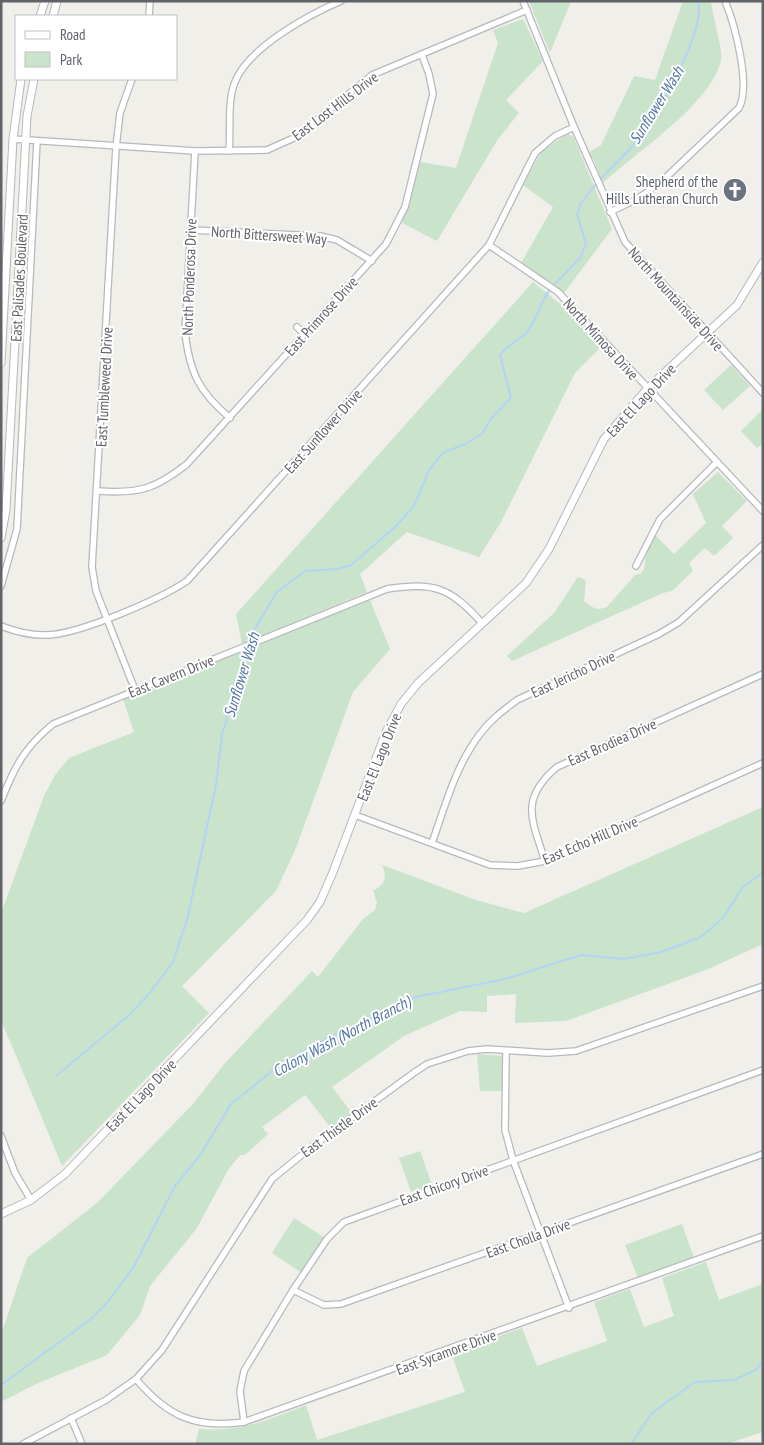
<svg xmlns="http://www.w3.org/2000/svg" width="764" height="1445" font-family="'PT Sans Narrow',sans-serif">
  <rect width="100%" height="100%" fill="#f0efe9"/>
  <g fill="#c9e4cb">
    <polygon points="529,1 571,1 550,53"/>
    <path d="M 683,1 L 711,1 C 712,14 724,53 721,61 C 708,107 637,151 603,183 L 594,160 L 588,153 L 601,145 L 634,76 L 655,80 Z"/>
    <polygon points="523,19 543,61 506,100 519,113 498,139 437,241 402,223 420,162 456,168 498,43 493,30"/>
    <polygon points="567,134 573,136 612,229 564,293 521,263 553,207 523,185 541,152"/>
    <polygon points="533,282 563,306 601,347 575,373 501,522 479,557 407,532 360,574 367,592 242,644 236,614"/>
    <polygon points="731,365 750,386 723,410 704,390"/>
    <polygon points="763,409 763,443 757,448 741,431"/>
    <path d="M 718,472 L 747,501 L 722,526 L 733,538 L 714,556 L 705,548 L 689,563 L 693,571 L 672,591 L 663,593 L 512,661 L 507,656 L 554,613 L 578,577 L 586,580 L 584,601 C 592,608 597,611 607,607 L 635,575 C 648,573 643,564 646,555 C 648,548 652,542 655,535 L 674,554 L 706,523 L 693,494 Z"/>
    <polygon points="370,600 390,649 353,692 296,848 276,891 182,986 209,1013 62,1166 1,1020 1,913 44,796 55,775 69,758 134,732 123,699"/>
    <path d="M 763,807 L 763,944 L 706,970 L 566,1021 L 515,1023 L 516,994 L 487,996 L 487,1012 L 460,1011 L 404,1036 L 332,1087 L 352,1113 L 331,1128 L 305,1095 L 262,1127 L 268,1134 L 245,1155 L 240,1155 L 228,1170 L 197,1228 L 150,1286 L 140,1315 L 107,1355 L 36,1384 L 1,1402 L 1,1335 L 27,1258 L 98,1202 L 193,1104 L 225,1063 L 312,971 L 318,977 L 363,919 L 375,910 L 377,903 L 373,890 C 384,887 388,876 382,865 L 476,900 L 524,913 Z"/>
    <polygon points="477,1054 503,1056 503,1091 480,1091"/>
    <polygon points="420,1151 432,1185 411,1192 399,1158"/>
    <polygon points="294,1218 325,1238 302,1273 272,1253"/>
    <polygon points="682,1224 694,1258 638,1278 625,1245"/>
    <path d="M 706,1262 L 719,1300 L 763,1284 L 763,1432 L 727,1444 L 195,1444 L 199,1429 C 244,1431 265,1421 306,1405 L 317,1440 L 465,1392 L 451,1353 L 522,1328 L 537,1366 L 607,1341 L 594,1302 L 630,1289 L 644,1327 L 674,1316 L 662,1278 Z"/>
  </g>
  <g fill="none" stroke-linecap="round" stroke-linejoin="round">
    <g stroke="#b4d4f5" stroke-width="2">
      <path d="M 600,180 C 611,167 624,156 635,143 C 656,117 706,33 698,1"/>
      <polyline points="553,286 580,258 586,244 577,214 581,203 597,183"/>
      <path d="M 249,643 L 251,635 L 277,592 L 305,571 L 337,569 L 351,565 L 394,528 L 414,506 L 429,470 L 443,453 L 465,444 L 482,434 L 490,420 L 511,398 L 500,355 C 509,343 519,341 527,332 C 538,319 539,303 550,290"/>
      <polyline points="56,1076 128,1016 150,993 173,962 187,920 216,785 222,735 247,648"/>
      <polyline points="1,1385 91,1319 107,1303 133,1268 175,1186 201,1154 231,1104 281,1064 326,1039 416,997 505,979 581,955 624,959 661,952 701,937 724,917 742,888 763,872"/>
      <polyline points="631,1444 652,1413 695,1382 734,1380 756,1370 763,1361"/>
    </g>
    <g stroke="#b6b8bb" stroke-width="8">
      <g id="minor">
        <polyline points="523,1 574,127 625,242 763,393"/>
        <polyline points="149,16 150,1"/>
        <polyline points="132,79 120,113 116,147 92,567 96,591 135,690"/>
        <polyline points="13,139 195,151 267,150 296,137 372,75 527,10"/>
        <path d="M 195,151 L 185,333 C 190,373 199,392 230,418"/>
        <path d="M 229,151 C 231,129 227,101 235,82 C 248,48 308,15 341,1"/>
        <path d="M 610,212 L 637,199 L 659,184 L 739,108 C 751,85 735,25 725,1"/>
        <polyline points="191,230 320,236 337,240 372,261"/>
        <polyline points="489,245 558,292 763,511"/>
        <polyline points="297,327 304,334"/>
        <path d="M 98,491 C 139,494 155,489 187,464 L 386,244 L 405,207 L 433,94 L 429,74 L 422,55"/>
        <polyline points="636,566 660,519 717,462"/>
        <polyline points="1,586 17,529 37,141"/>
        <path d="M 1,626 C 14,631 28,635 43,635 C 74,637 160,599 187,581 L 489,245 L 535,153 L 555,136 L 574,127"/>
        <path d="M 1,801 C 15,766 24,748 53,724 L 387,589 C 434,582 450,587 482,623"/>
        <polyline points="355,815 490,865 518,866 545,861 763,763"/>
        <path d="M 432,843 C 445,806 456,765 480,734 C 490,720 504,710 517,700 L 659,634 L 679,622 L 763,545"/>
        <path d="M 545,861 C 532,820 519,799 557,767 L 763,674"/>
        <polyline points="506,1051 505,1130 513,1160 569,1308"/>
        <polyline points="1,1136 15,1173 31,1200"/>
        <polyline points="293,1290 324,1305 341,1304 763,1154"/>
        <path d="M 136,1379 C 167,1416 195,1429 244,1422 L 763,1236"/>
        <polyline points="71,1418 82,1444"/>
        <polyline points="244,1422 240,1391 244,1371 293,1290 327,1239 344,1222 763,1070"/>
        <polyline points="23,1444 106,1400 136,1379 162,1350 272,1179 310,1148 415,1072 427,1064 468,1051 487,1049 548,1053 576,1051 763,986"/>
      </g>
    </g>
    <g stroke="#b6b8bb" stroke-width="9">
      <g id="tertiary">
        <polyline points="40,16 45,1"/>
        <polyline points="53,16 57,1"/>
        <polyline points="1,363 13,139 21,79"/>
        <polyline points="1,538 6,510 27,116 34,79"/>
        <polyline points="1,1214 31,1200 65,1174 307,920 320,902 333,872 386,732 401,704 418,683 526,583 549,549 604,439 647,389 737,305 763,262"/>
      </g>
    </g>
    <use href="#minor" stroke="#fff" stroke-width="5.5"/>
    <use href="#tertiary" stroke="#fff" stroke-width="7"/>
  </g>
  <defs>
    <g id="church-disc" transform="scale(1.25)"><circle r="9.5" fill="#6b7280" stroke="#fff"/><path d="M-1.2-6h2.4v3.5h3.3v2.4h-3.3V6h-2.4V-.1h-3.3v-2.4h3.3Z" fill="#fff"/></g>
  </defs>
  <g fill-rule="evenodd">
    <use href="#church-disc" x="735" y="190"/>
  </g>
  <g text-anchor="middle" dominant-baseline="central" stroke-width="4" stroke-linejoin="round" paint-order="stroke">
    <g font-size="15" fill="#606367" stroke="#fff">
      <text transform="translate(335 106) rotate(-37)">East Lost Hills Drive</text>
      <text transform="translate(269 235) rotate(4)">North Bittersweet Way</text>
      <text transform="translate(189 277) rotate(-88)">North Ponderosa Drive</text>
      <text transform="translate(19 278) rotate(-87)">East Palisades Boulevard</text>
      <text transform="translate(676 299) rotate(48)">North Mountainside Drive</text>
      <text transform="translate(321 316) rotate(-48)">East Primrose Drive</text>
      <text transform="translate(601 339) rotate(48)">North Mimosa Drive</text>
      <text transform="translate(104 387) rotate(-87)">East Tumbleweed Drive</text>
      <text transform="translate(641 400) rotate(-47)">East El Lago Drive</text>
      <text transform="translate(323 431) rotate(-48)">East Sunflower Drive</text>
      <text transform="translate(573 674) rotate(-25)">East Jericho Drive</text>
      <text transform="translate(171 676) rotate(-22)">East Cavern Drive</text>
      <text transform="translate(612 742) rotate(-24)">East Brodiea Drive</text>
      <text transform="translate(379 757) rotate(-68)">East El Lago Drive</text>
      <text transform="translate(590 840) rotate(-23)">East Echo Hill Drive</text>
      <text transform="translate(141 1095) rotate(-46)">East El Lago Drive</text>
      <text transform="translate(339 1127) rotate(-36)">East Thistle Drive</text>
      <text transform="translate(444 1185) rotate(-20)">East Chicory Drive</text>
      <text transform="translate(528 1238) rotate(-20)">East Cholla Drive</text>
      <text transform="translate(446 1352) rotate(-20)">East Sycamore Drive</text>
    </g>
    <g font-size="15" fill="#5b616d" stroke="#fff" text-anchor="end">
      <text x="718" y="181">Shepherd of the<tspan x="718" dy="17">Hills Lutheran Church</tspan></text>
    </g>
    <g font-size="16" font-style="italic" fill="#5174a6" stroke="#fff">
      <text transform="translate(656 105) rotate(-58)">Sunflower Wash</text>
      <text transform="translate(241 675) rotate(-73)">Sunflower Wash</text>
      <text transform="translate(341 1036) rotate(-28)">Colony Wash (North Branch)</text>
    </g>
  </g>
  <rect width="764" height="1445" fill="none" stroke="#606367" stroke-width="5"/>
  <rect x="15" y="15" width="162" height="65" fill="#ffffff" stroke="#bfc1c2"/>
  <rect x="25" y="31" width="25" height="8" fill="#ffffff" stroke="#bfc1c2"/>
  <text x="60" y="40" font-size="15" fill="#606367">Road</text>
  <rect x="25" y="52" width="25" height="15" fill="#c9e4cb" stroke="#bfc1c2"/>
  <text x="60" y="65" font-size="15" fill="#606367">Park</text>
</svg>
